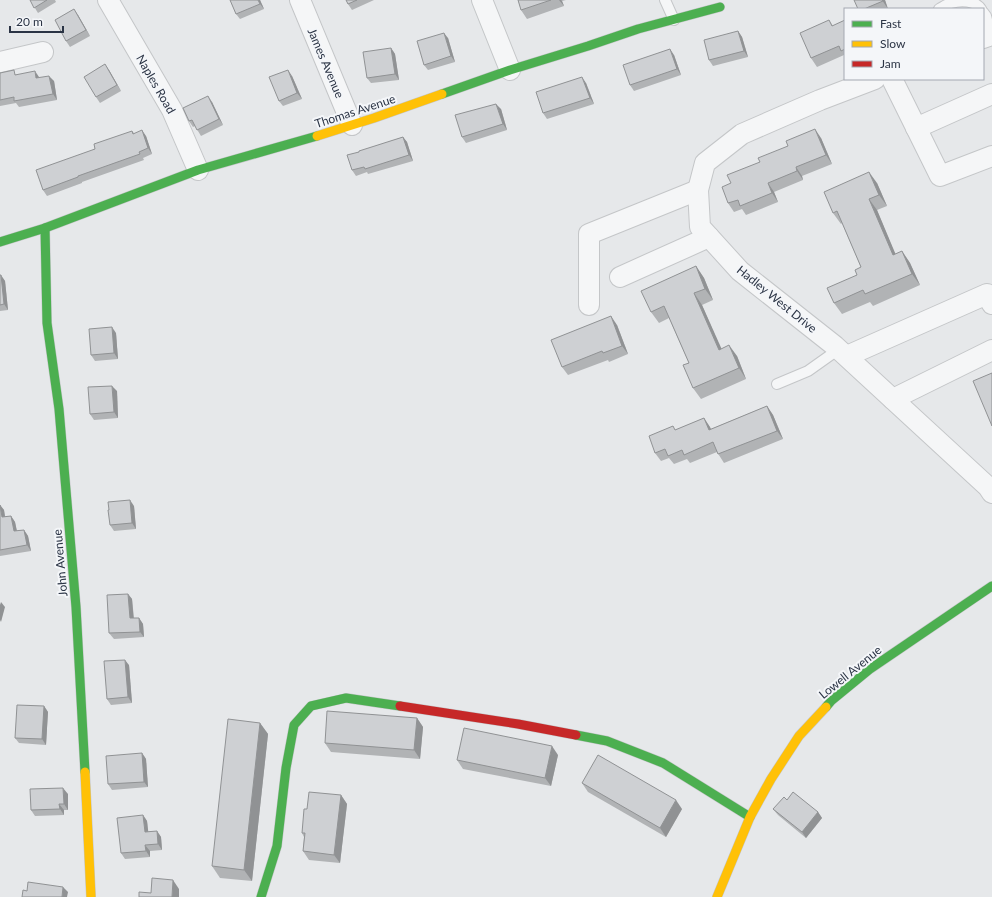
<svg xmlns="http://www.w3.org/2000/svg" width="992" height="897" font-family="Lato,sans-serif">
  <rect width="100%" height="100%" fill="#e6e8ea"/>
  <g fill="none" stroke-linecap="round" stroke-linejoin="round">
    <g stroke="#c4c6c8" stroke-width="12">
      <g id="lane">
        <polyline points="665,0 674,20"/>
        <path d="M 939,9 C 943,7 947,4 951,3 C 960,0 975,0 981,9"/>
        <polyline points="983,12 986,16 991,35"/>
        <polyline points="777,384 808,371 839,349"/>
      </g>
    </g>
    <g stroke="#c4c6c8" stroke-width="22">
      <g id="street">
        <polyline points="108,0 172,110 198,170"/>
        <polyline points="300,0 352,125"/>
        <polyline points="482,0 510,70"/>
        <polyline points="983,38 992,35"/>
        <polyline points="0,62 43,52"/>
        <polyline points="875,79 820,100 742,134 705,163 698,190 700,227 740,271 835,346 988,487 992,493"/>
        <polyline points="892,79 940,176 992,156"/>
        <polyline points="916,128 992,94"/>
        <polyline points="620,277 709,237"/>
        <polyline points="589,305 589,234 698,190"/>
        <polyline points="847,356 987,294 992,304"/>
        <polyline points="893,399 992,350"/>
      </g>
    </g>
    <g stroke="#c4c6c8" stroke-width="10">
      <g id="fast">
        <polyline points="442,94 510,70 588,46 638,29 720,7"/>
        <polyline points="45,228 47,323 59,409 76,607 85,772"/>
        <polyline points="0,242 45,228 198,170 317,136"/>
        <polyline points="826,707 831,701 870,669 992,586"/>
        <polyline points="576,735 607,741 663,763 750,817"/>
        <polyline points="261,897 277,846 286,768 294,725 311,706 346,698 400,706"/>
      </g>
    </g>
    <g stroke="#c4c6c8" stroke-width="10">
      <g id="slow">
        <polyline points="317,136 374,118 442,94"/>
        <polyline points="85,772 91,897"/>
        <polyline points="717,897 750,817 771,779 799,736 826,707"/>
      </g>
    </g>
    <g stroke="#c4c6c8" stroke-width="10">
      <polyline id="jam" points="400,706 518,724 576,735"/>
    </g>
    <use href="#lane" stroke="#f5f6f7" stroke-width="10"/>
    <use href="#street" stroke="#f5f6f7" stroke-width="20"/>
    <use href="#fast" stroke="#4caf50" stroke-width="9"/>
    <use href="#slow" stroke="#ffc107" stroke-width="9"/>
    <use href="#jam" stroke="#c62828" stroke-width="9"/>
  </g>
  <g fill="#b1b3b5">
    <polygon points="30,0 55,0 56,2 38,13"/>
    <polygon points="230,0 260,0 264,9 240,19 236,14"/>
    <polygon points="346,0 374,0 352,10 348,4"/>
    <polygon points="518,0 566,0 562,1 564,6 527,19 521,10"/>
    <polygon points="885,0 888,9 858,9"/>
    <polygon points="78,15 90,36 70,47 66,41"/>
    <polygon points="829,20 833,26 845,20 845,57 844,55 817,67 811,58"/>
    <polygon points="738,31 742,37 748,57 713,66 709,60"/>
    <polygon points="448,38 455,62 428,70 424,65"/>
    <polygon points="391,48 395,54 399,80 371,83 367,78"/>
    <polygon points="674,55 681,75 634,91 630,85"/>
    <polygon points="109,70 121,91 100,103 96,97"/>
    <polygon points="0,73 39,77 39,78 54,81 57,100 19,107 16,103 0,106"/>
    <polygon points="292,76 302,99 283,106 279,101"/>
    <polygon points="586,83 594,104 547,119 543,113"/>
    <polygon points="212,102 223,125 201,136 195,126 193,127 189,121"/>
    <polygon points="501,109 507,130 466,143 462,137"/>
    <polygon points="132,131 134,133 146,136 152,154 143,158 144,160 82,182 82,183 47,196 43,190 95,149"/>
    <polygon points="403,137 407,142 413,161 368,174 367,172 356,176 352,170 359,152"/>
    <polygon points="821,138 832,164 802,176 803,180 774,192 778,202 746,215 742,209 734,212 728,203 731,183"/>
    <polygon points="877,183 887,206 877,210 895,254 902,251 910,263 920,285 873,306 870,302 842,314 834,303 857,275 861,267 842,223 841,224 833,213"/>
    <polygon points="696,266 704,278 713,300 702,305 721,349 737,356 746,379 701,399 693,388 689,363 669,318 659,323 651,312"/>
    <polygon points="0,275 5,281 8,310 0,311"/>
    <polygon points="617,325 628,354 609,362 608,360 568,375 562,367"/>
    <polygon points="116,333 118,359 95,361 91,355"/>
    <polygon points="117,391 118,418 94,420 90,414"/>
    <polygon points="767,406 773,415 783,439 724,463 717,452 690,463 687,459 674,464 669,458 661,461 655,453 676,430 704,418 711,429"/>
    <polygon points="0,505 4,510 5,517 11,516 15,522 17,531 24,530 28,536 31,551 0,556"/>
    <polygon points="134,506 136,529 114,531 110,525"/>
    <polygon points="128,594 132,599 134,618 139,618 143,624 144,637 114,639 109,633"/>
    <polygon points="129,665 132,703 111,705 107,699"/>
    <polygon points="44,706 48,712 46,745 19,743 15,738"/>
    <polygon points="417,718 423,727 420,759 331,752 325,743"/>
    <polygon points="260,723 268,734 252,881 220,878 212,866"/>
    <polygon points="142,753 146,759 148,787 112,790 108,784"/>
    <polygon points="558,755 551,786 463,769 457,760"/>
    <polygon points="582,783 682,809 666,837 588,792"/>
    <polygon points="68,794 68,810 64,810 64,815 35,816 31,810"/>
    <polygon points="341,795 347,804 340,863 309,860 303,851 304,837 302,833 307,809"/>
    <polygon points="787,800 818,812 822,818 806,838 778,815 773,809"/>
    <polygon points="143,815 147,821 148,832 157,831 161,837 162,850 150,851 150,857 125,859 121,853"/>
  </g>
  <g fill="#909294">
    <polygon points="258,0 260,0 264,9 260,4"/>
    <polygon points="559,0 561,0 562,1 564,6"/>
    <polygon points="882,0 885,0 888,9"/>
    <polygon points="74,9 78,15 90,36 86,30"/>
    <polygon points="738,31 742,37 748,57 744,51"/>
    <polygon points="444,33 448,38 455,62 451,56"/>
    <polygon points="391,48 395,54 399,80 395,74"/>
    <polygon points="670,49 674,55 681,75 677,69"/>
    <polygon points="105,64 109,70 121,91 117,85"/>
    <polygon points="288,70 292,76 302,99 297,93"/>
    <polygon points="35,71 39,77 40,84 36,78"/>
    <polygon points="49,76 54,81 57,100 53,94"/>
    <polygon points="582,77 586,83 594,104 590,98"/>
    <polygon points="208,96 212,102 223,125 219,119"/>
    <polygon points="496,104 501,109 507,130 503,124"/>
    <polygon points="815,129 821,138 832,164 826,155"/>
    <polygon points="142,130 146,136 152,154 148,148"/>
    <polygon points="403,137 407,142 413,161 409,155"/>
    <polygon points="796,167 802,176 803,180 797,171"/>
    <polygon points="869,172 877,183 887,206 879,195"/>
    <polygon points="768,183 774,192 778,202 772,193"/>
    <polygon points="869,199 877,210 901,267 893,255"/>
    <polygon points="902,251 910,263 920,285 912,274"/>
    <polygon points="696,266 704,278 713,300 705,289"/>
    <polygon points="1,275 5,281 8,310 4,304"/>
    <polygon points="694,293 702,305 727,361 719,350"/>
    <polygon points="611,316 617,325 628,354 622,346"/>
    <polygon points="112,327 116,333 118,359 114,353"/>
    <polygon points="729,345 737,356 746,379 739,368"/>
    <polygon points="112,386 117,391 118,418 114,412"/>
    <polygon points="767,406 773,415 783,439 777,431"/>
    <polygon points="704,418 710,427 715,439 709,430"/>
    <polygon points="130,500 134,506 136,529 132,523"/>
    <polygon points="0,505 4,510 6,523 2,517"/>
    <polygon points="11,516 15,522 18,537 14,531"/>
    <polygon points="24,530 28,536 31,551 27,545"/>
    <polygon points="128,594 132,599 134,624 130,618"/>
    <polygon points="1,602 5,607 1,622 0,620 0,605"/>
    <polygon points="139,618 143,624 144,637 140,632"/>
    <polygon points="125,660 129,665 132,703 128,697"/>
    <polygon points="44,706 48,712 46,745 42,739"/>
    <polygon points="417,718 423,727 420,759 414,750"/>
    <polygon points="260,723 268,734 252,881 244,870"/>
    <polygon points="552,746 558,755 551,786 545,778"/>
    <polygon points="142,753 146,759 148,787 144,782"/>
    <polygon points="63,788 68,794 68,810 64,804"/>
    <polygon points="341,795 347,804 340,863 334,855"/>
    <polygon points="676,800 682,809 666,837 660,828"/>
    <polygon points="59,804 64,810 64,815 60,809"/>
    <polygon points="818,812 822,818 806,838 802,832"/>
    <polygon points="143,815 147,821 149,838 145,832"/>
    <polygon points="157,831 161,837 162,850 158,844"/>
    <polygon points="145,845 150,851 150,857 146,851"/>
    <polygon points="173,880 179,889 179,897 172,897"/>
    <polygon points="63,887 68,892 67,897 62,897"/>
  </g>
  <g fill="#ced0d3" stroke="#909294">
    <polygon points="30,0 47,0 34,8"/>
    <polygon points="230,0 258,0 260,4 236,14"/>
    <polygon points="346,0 357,0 348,4"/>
    <polygon points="518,0 551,0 521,10"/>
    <polygon points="854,0 882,0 883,1 864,9 858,9"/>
    <polygon points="74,9 86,30 66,41 55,20"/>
    <polygon points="829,20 832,26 845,20 845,49 841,51 839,46 811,58 800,33"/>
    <polygon points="738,31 744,51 709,60 704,40"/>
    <polygon points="444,33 451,56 424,65 417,41"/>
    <polygon points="391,48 395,74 367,78 363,52"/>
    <polygon points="670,49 677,69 630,85 623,65"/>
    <polygon points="105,64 117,85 96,97 84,77"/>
    <polygon points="14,70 15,75 35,71 36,78 49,76 53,94 14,101 14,97 0,100 0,73"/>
    <polygon points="288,70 297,93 279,101 269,77"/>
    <polygon points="582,77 590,98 543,113 536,92"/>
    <polygon points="208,96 219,119 197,130 192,120 189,121 183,108"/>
    <polygon points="496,104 503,124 462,137 455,115"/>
    <polygon points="815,129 826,155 796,167 797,171 768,183 772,193 740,206 738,200 728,203 722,187 731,183 727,175 760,162 758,158 788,146 786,141"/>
    <polygon points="142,130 148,148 139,152 140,154 78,176 78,177 43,190 36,170 95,149 94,144 132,131 133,134"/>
    <polygon points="403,137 409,155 365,169 364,167 352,170 347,155 359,152 359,151"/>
    <polygon points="869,172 879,195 869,199 893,255 902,251 912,274 865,294 863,290 834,303 827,288 857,275 855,270 861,267 837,211 833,213 824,192"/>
    <polygon points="696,266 705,289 694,293 719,350 729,345 739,368 693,388 683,365 689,363 664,306 651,312 641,291"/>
    <polygon points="0,275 1,275 4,304 0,305"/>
    <polygon points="611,316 622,346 603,353 602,351 562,367 551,340"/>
    <polygon points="112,327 114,353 91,355 89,329"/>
    <polygon points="992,373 992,426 973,381"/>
    <polygon points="112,386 114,412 90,414 88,387"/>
    <polygon points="767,406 777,431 718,454 713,442 684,455 682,450 668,456 665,449 655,453 649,436 673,426 675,430 704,418 709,430"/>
    <polygon points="130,500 132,523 110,525 108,510 109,510 108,502"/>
    <polygon points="0,505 2,517 11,516 14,531 24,530 27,545 0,550"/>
    <polygon points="128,594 130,618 139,618 140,632 109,633 107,595"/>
    <polygon points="125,660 128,697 107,699 104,661"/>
    <polygon points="17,705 44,706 42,739 15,738"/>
    <polygon points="327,711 417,718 414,750 325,743"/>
    <polygon points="228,719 260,723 244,870 212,866"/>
    <polygon points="464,728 552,746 545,778 457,760"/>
    <polygon points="142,753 144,782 108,784 106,756"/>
    <polygon points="598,755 676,800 660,828 582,783"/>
    <polygon points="63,788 64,804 59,804 60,809 31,810 30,789"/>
    <polygon points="309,792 341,795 334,855 303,851 305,833 302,833 304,809 307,809"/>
    <polygon points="793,792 818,812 802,832 773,809 784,797 787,800"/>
    <polygon points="143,815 145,832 157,831 158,844 145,845 146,851 121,853 117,818"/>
    <polygon points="152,878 173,880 172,897 139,897 139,892 151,893"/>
    <polygon points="28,882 63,887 62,897 22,897 23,890 27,891"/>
  </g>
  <g text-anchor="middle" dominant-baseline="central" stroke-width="4" stroke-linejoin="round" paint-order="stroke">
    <g font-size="12" fill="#2b3445" stroke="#f4f6f9">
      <text transform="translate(326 63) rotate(67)">James Avenue</text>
      <text transform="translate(156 84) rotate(60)">Naples Road</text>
      <text transform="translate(355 111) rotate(-18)">Thomas Avenue</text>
      <text transform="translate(777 299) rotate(39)">Hadley West Drive</text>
      <text transform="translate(60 563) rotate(-95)">John Avenue</text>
      <text transform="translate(850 672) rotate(-39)">Lowell Avenue</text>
    </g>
  </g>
  <rect x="844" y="8" width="140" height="72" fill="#f4f6f9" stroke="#a4a8b1"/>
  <rect x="852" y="21" width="20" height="6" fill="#4caf50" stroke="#a4a8b1"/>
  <text x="880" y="28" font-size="12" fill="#2b3445">Fast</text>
  <rect x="852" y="41" width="20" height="6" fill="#ffc107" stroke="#a4a8b1"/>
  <text x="880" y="48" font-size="12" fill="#2b3445">Slow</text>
  <rect x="852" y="61" width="20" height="6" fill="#c62828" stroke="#a4a8b1"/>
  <text x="880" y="68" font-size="12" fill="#2b3445">Jam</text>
  <path d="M10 26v6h53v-6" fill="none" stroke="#2b3445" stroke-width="2"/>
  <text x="16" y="26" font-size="12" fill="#2b3445" stroke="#f4f6f9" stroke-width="3" paint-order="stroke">20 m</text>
</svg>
